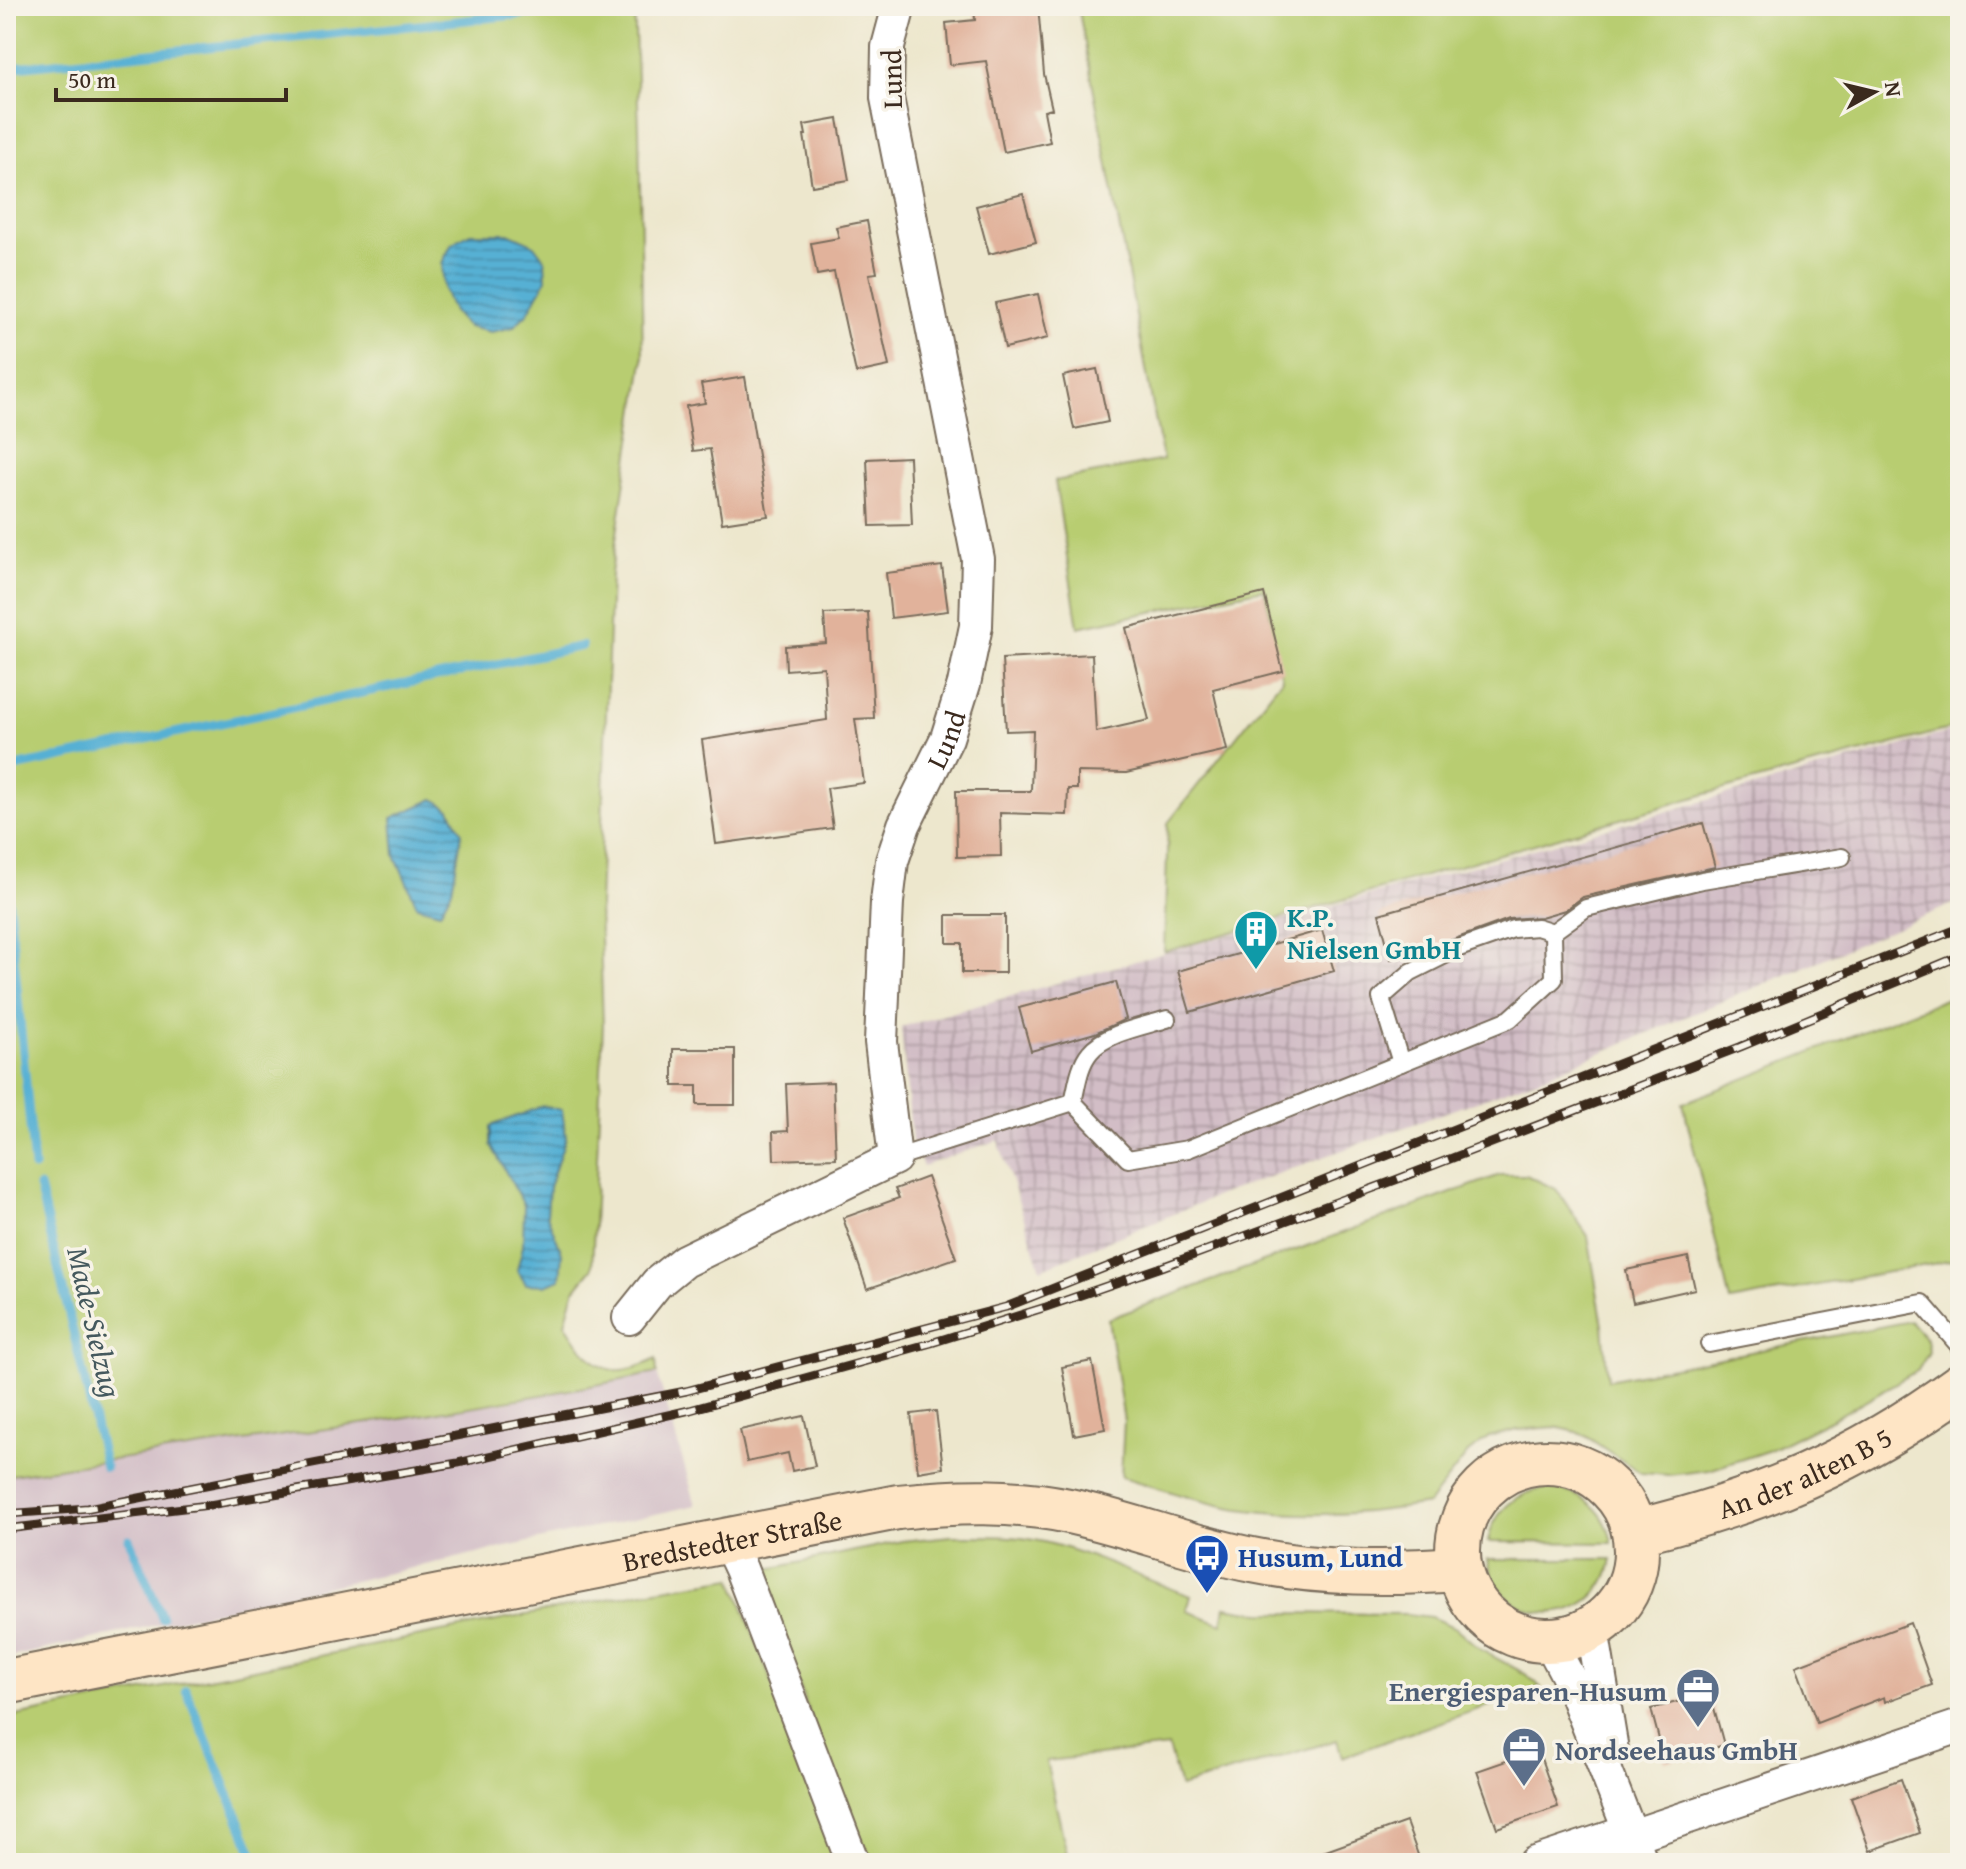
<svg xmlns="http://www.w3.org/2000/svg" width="1966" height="1869" font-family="'Gentium Book Plus',serif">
  <defs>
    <pattern id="industrial-grid" width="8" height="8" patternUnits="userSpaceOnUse" patternTransform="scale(2)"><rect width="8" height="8" fill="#d2bdc6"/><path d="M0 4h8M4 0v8" fill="none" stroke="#ac9aa0"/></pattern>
    <pattern id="water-rules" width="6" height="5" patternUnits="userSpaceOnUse" patternTransform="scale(2)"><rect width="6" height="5" fill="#57b0d4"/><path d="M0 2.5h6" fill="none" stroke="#498fab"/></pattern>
  </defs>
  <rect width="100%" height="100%" fill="#f7f3e8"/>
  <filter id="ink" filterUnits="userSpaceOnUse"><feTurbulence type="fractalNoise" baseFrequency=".0125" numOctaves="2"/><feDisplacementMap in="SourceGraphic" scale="16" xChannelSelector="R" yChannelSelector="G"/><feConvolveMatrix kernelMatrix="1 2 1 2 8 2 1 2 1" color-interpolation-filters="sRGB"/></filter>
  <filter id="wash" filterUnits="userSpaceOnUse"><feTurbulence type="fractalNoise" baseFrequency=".006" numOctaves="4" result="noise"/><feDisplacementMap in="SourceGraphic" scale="32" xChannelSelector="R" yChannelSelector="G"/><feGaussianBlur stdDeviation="1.8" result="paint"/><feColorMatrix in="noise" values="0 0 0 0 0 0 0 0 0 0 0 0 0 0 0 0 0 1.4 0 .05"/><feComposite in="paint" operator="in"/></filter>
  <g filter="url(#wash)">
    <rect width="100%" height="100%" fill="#ede7cd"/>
    <polygon fill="url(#industrial-grid)" points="1960,729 1960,901 1548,1075 1219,1195 1041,1269 998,1140 923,1166 912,1141 901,1027"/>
    <polygon fill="#d2bdc6" points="657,1373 696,1505 6,1658 6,1476 192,1447 504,1403"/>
    <g fill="#b8cd71" stroke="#7a7c48" stroke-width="2">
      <path d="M 6,6 L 634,6 L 639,128 L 643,361 L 611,573 L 599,906 L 603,1025 L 592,1269 L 574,1291 L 565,1323 C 591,1365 607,1384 656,1359 L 657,1373 C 442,1417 223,1442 6,1476 Z"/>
      <polygon points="1078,6 1960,6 1960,726 1706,794 1164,952 1168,823 1282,679 1264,589 1078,627 1055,481 1163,460"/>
      <polygon points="1960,993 1960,1259 1730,1301 1683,1103"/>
      <path d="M 1500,1175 L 1526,1175 L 1556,1189 L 1588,1236 L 1603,1326 L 1608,1380 L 1910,1321 L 1927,1340 L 1929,1352 L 1918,1370 L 1838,1416 L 1770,1450 L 1709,1470 L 1669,1475 L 1641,1473 L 1581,1433 L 1555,1427 L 1517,1430 L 1489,1437 L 1468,1453 L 1428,1504 C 1365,1515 1302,1518 1239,1509 C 1199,1503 1159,1487 1121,1477 L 1124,1421 L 1108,1319 Z"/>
      <path d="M 1550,1488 C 1583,1493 1606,1509 1612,1543 L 1488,1542 C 1494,1509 1518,1491 1550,1488 Z"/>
      <path d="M 951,1536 C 981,1536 1015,1535 1044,1542 C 1094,1554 1142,1579 1191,1596 L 1187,1611 L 1222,1624 L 1225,1607 L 1261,1613 L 1406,1614 L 1431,1617 L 1456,1628 L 1481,1650 L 1524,1673 L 1541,1687 L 1342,1757 L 1337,1740 L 1180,1787 L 1168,1747 L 1046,1761 L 1067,1854 L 1040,1863 L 862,1863 L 759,1571 L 902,1541 Z"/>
      <path d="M 1488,1559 L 1612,1559 C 1600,1630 1498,1631 1488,1559 Z"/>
      <polygon points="732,1578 841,1863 6,1863 6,1718 638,1593"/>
    </g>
    <g fill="url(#water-rules)" stroke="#496d79" stroke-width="2">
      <polygon points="470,233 508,233 533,244 545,260 546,280 528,313 513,327 491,332 468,327 453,312 444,289 442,263 452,244"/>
      <polygon points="434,799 450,809 462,833 452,890 440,912 417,906 395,855 392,818"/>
      <polygon points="543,1106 562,1110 566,1137 549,1187 547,1215 562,1253 560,1279 545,1285 526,1284 517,1270 523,1246 524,1205 491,1145 491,1126"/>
    </g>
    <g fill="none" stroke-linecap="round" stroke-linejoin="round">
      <g stroke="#57b0d4" stroke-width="9">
        <polyline points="6,68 593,7"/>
        <polyline points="6,769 582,646"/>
        <polyline points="6,874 34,1167"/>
        <polyline points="39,1187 105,1467"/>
        <polyline points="129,1539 162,1618"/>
        <polyline points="186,1690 257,1863"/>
      </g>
    </g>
    <g id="blocks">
      <g fill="#e1b29b">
        <polygon points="974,6 1038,6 1044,74 1052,109 1044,111 1050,142 1004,152 986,61 950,65 946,23 975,20"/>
        <polygon points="838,119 849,180 812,186 804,135 806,135 804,125"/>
        <polygon points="1023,194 1036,242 989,254 976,206"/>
        <polygon points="867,221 877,273 869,274 889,366 856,373 834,272 817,275 811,243 839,238 836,227"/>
        <polygon points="1038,294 1048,338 1005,348 995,303"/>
        <polygon points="1097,369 1108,422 1074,429 1063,376"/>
        <polygon points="745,377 768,516 722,523 710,449 693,451 686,406 705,403 701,384"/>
        <polygon points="909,457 912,525 870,526 867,459"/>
        <polygon points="942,566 948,611 891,618 886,573"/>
        <polygon points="1264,593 1283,671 1213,689 1227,750 1126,773 1077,772 1077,789 1068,789 1067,815 1000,813 1001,856 957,857 956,791 1031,791 1033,730 1006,731 1002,659 1092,654 1096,732 1149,720 1126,628"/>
        <polygon points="868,612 874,718 855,719 864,783 827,788 833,828 716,844 702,740 827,720 824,667 786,670 785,646 826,643 824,614"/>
        <polygon points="1703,823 1715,867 1583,897 1565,910 1541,917 1509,919 1441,944 1391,959 1379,914"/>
        <polygon points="947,915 1005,915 1005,973 962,973 962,943 947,943"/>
        <polygon points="1322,930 1334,971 1190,1012 1178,971"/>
        <polygon points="1116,982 1126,1019 1095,1033 1031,1051 1019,1008"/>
        <polygon points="673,1049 735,1049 735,1105 697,1105 697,1086 673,1086"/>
        <polygon points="833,1082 836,1158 774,1160 773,1132 788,1131 786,1084"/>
        <polygon points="927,1177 956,1258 867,1289 843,1218 899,1198 895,1189"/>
        <polygon points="1688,1257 1695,1289 1633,1303 1626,1270"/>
        <polygon points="1092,1361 1105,1429 1074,1435 1062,1367"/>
        <polygon points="936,1411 943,1468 918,1472 911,1414"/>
        <polygon points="804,1416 815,1466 792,1471 788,1453 747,1462 740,1430"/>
        <polygon points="1910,1623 1932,1685 1885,1702 1884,1697 1817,1723 1796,1666"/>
        <polygon points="1710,1693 1724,1745 1665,1762 1651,1709"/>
        <polygon points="1538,1750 1558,1807 1497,1828 1477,1771"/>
        <polygon points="1901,1779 1920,1833 1870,1851 1851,1797"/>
        <polygon points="1406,1822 1421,1863 1301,1863 1301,1860"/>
      </g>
    </g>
  </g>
  <g filter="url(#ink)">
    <use href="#blocks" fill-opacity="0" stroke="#796c5b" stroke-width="2"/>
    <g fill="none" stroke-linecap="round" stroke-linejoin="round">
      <g stroke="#796c5b" stroke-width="20">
        <g id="lane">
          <polyline points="1401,1063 1381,998 1411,972 1459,948 1513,929 1537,927 1553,932"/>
          <path d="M 1073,1102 C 1077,1086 1079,1065 1090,1052 C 1105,1033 1145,1026 1167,1019"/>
          <polyline points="895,1158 1073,1102 1128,1159 1188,1149 1510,1019 1554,979 1553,932 1586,908 1702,880 1842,857"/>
          <polyline points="1709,1344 1922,1303 1960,1347"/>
        </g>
      </g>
      <g stroke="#796c5b" stroke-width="36">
        <g id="street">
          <path id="s1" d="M 629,1318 L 657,1283 L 684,1261 L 895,1158 L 881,1042 L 887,902 L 892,861 L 904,825 L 947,738 L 964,684 L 976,626 L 978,559 L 887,98 L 888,47 L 899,6"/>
          <polyline points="728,1541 741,1569 853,1863"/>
          <polyline points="1592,1629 1612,1750"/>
          <polyline points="1549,1640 1571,1682 1642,1863"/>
          <polyline points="1632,1836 1960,1726"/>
          <polyline points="1535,1863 1630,1831"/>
        </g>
      </g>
      <g stroke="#796c5b" stroke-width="48">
        <g id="secondary">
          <circle cx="1547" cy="1551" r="89"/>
          <path id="s2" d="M 1635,1532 C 1760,1502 1856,1462 1960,1386"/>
          <path id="s3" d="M 6,1682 L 898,1507 C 955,1501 1012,1499 1069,1511 C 1130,1524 1190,1548 1252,1560 C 1321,1574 1389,1574 1459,1569"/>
        </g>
      </g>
      <use href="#lane" stroke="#fff" stroke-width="16"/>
      <use href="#street" stroke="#fff" stroke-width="32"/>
      <use href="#secondary" stroke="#fee5c5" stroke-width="44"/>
      <g stroke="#3b2a1e" stroke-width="9">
        <g id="rail">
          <polyline points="6,1514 88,1508 686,1391 1006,1307 1960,928"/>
          <polyline points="6,1529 209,1505 458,1463 690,1410 931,1343 1046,1307 1159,1268 1398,1179 1740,1047 1960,956"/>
        </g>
      </g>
      <use href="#rail" stroke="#f7f3e8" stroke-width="6" stroke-dasharray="18" stroke-linecap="butt"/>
    </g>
  </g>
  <defs>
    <g id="building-pin" transform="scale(2.3)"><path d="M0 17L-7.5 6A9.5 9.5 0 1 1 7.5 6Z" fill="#0f9aa8" stroke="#f7f3e8"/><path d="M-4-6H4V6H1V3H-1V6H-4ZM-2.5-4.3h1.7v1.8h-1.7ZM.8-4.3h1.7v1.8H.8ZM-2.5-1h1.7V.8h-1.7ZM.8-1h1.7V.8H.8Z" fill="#fff"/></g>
    <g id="bus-pin" transform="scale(2.3)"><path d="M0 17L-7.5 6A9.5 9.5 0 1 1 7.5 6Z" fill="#1a4fb4" stroke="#f7f3e8"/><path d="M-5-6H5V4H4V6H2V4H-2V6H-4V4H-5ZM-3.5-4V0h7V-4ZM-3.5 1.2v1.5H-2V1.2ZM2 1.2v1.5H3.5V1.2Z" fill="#fff"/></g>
    <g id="office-pin" transform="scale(2.3)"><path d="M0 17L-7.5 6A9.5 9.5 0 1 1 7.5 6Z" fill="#5c6f8a" stroke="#f7f3e8"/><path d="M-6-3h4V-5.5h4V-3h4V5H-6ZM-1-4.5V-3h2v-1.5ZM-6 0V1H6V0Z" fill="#fff"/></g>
  </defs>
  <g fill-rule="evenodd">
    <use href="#building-pin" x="1256" y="932"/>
    <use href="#bus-pin" x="1207" y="1556"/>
    <use href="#office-pin" x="1698" y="1690"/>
    <use href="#office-pin" x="1524" y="1749"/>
  </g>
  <g text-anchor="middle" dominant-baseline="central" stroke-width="7" stroke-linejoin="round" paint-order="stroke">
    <g font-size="28" fill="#3b2a1e" stroke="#f7f3e8">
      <text transform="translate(891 79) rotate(-91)">Lund</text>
      <text stroke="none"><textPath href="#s1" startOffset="746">Lund</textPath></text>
      <text stroke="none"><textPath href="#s2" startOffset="180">An der alten B 5</textPath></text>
      <text stroke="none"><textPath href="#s3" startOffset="740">Bredstedter Straße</textPath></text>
    </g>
    <g font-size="28" font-weight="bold" fill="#0d838f" stroke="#f7f3e8" text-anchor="start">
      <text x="1287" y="916">K.P.<tspan x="1287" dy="32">Nielsen GmbH</tspan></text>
    </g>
    <g font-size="28" font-weight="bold" fill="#164399" stroke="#f7f3e8" text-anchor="start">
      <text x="1238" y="1556">Husum, Lund</text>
    </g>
    <g font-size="28" font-weight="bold" fill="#4e5e75" stroke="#f7f3e8" text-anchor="end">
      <text x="1667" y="1690">Energiesparen-Husum</text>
      <text x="1555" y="1749" text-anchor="start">Nordseehaus GmbH</text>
    </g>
    <g font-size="30" font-style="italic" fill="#45595e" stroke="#f7f3e8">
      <text transform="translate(95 1322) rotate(77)">Made-Sielzug</text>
    </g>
  </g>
  <rect width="1966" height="1869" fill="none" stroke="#f7f3e8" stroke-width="32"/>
  <g transform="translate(1874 92) rotate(82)" stroke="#f7f3e8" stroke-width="6" paint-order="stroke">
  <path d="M0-6L14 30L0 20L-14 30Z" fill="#3b2a1e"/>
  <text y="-12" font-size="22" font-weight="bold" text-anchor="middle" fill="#3b2a1e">N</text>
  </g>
  <path d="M56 88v12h230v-12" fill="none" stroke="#3b2a1e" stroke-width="4"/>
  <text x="68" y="88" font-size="24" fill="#3b2a1e" stroke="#f7f3e8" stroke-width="6" paint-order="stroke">50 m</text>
</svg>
